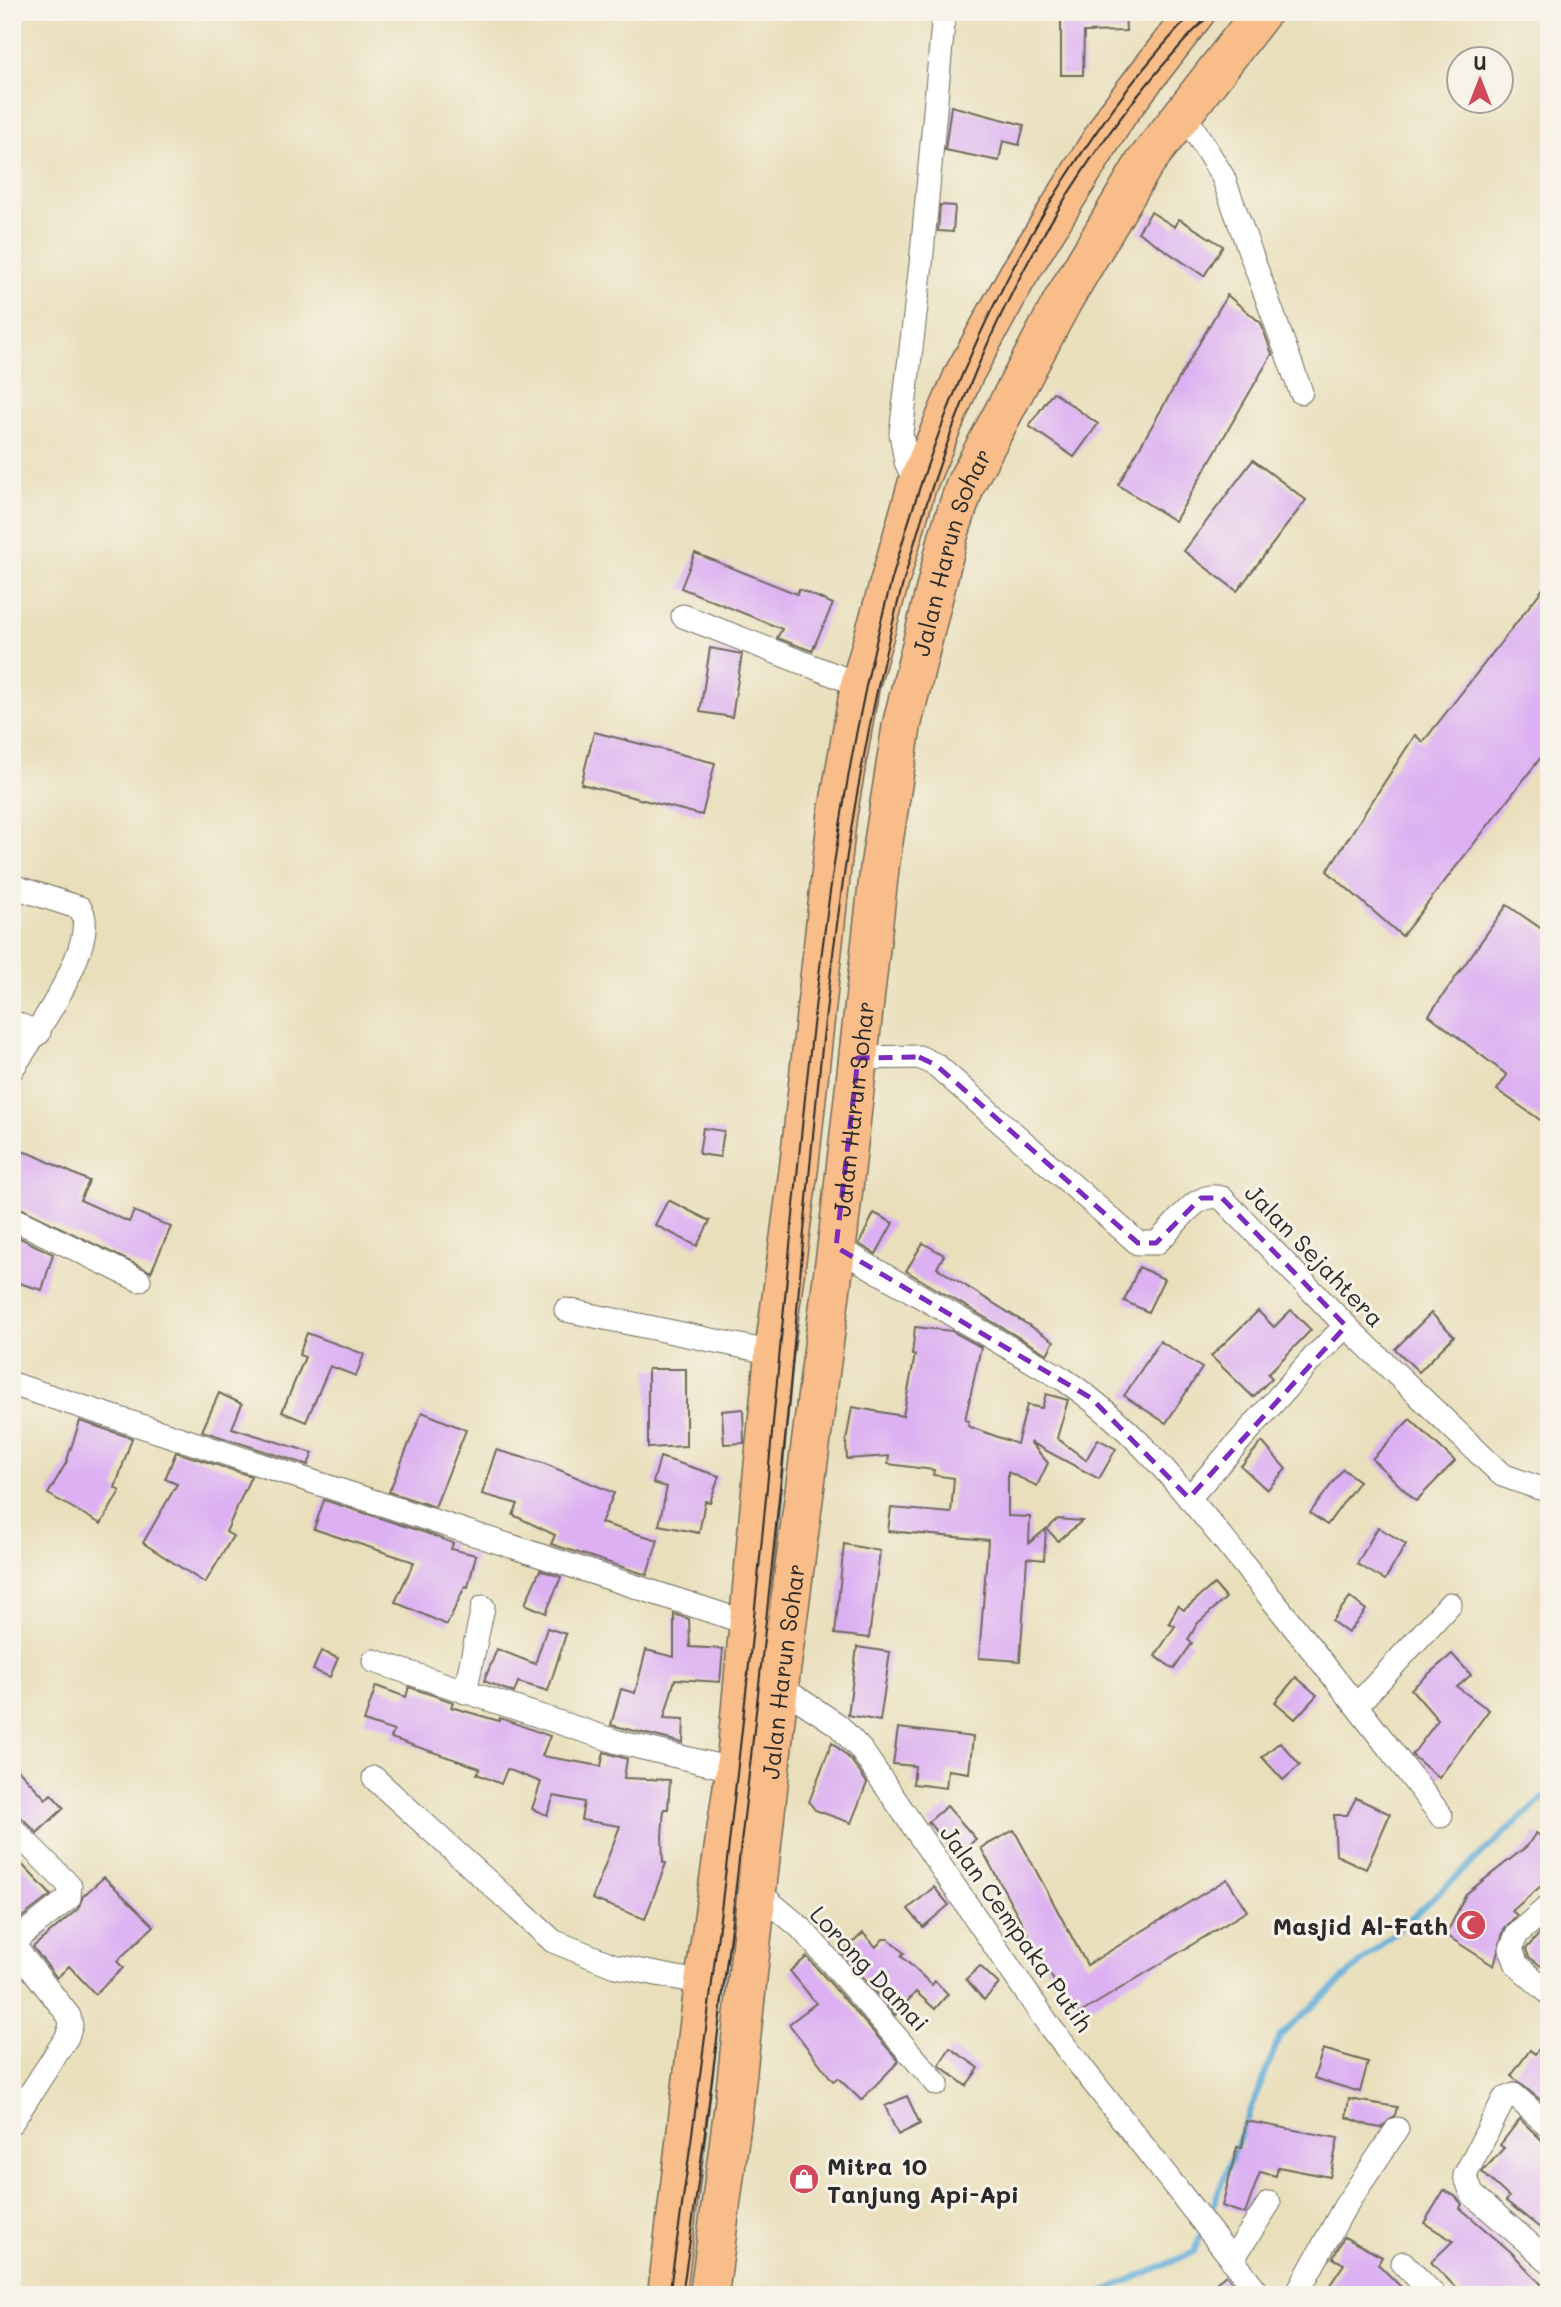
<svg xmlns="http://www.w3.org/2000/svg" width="1561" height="2307" font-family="Mali,sans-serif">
  <rect width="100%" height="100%" fill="#f7f3e8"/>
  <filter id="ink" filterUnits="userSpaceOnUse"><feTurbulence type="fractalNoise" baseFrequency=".0143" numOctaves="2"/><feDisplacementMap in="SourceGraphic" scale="14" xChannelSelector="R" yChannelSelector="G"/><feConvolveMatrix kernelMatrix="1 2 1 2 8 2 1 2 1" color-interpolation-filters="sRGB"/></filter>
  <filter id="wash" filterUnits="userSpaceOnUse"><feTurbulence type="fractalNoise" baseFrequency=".00686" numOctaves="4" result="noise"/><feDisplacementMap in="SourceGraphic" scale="28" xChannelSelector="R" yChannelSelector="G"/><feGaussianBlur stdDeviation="1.57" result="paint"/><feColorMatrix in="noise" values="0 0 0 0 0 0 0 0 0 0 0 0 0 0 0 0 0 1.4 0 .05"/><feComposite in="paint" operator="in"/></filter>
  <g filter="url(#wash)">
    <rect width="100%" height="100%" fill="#e9dfbb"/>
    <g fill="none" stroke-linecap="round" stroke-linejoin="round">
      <g stroke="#5dabd7" stroke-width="6">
        <polyline points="1208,2218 1280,2036 1549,1793"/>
        <polyline points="1095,2295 1194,2252 1202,2231"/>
      </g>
    </g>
    <g id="blocks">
      <g fill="#dcb0f2">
        <polygon points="1061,12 1125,12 1126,31 1084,32 1083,75 1061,75"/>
        <polygon points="951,106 1024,125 1019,145 1003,141 999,161 945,150"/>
        <polygon points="940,205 955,206 953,232 938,231"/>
        <polygon points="1151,212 1175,227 1179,219 1223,246 1204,276 1138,232"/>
        <polygon points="1227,295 1261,323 1272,354 1175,521 1118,485"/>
        <polygon points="1053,392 1098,424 1074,457 1029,426"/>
        <polygon points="1253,460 1306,500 1237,591 1184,551"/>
        <polygon points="695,553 797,594 799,589 833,604 812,651 777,638 782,629 681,588"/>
        <polygon points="1549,581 1549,747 1402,936 1327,871 1415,735 1423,742"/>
        <polygon points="710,648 742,654 732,717 700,712"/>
        <polygon points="594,732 715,763 702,815 581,784"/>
        <polygon points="1507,905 1549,934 1549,1126 1497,1090 1507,1075 1429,1015"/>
        <polygon points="703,1128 724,1131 720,1157 699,1154"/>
        <polygon points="12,1148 34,1155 89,1181 80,1200 129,1222 134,1211 171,1227 151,1272 12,1204"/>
        <polygon points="668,1200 710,1221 697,1246 655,1225"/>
        <polygon points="874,1213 893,1223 876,1254 859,1244"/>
        <polygon points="12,1234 53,1254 42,1290 12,1281"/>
        <polygon points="923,1243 944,1255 937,1268 1054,1341 1047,1354 906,1271"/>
        <polygon points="1139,1267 1164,1279 1148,1312 1124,1301"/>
        <polygon points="1291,1310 1311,1330 1268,1374 1272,1378 1253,1397 1211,1356 1258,1311 1274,1327"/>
        <polygon points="1431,1313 1454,1336 1419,1372 1395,1349"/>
        <polygon points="915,1327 952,1331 981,1347 965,1420 969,1421 968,1426 1017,1444 1027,1405 1042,1408 1046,1394 1068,1400 1057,1438 1086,1460 1098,1439 1116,1449 1099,1479 1030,1442 1048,1463 1037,1486 1008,1472 1008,1516 1030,1517 1029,1543 1046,1529 1044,1560 1027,1558 1020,1661 979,1658 988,1540 888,1531 891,1508 951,1513 954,1478 933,1475 934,1470 888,1464 889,1456 847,1459 846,1441 852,1407 903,1416 915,1355 912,1355"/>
        <polygon points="307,1333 364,1354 356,1376 330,1366 306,1422 282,1412 305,1357 299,1355"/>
        <polygon points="1160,1341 1202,1368 1166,1423 1124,1396"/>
        <polygon points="648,1369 686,1369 686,1446 648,1448"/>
        <polygon points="219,1393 242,1404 232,1428 313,1453 308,1465 202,1431"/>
        <polygon points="743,1409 744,1443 724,1444 722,1411"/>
        <polygon points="422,1412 466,1430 435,1507 389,1492"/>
        <polygon points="1410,1419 1455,1461 1416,1501 1372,1459"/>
        <polygon points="80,1421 132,1438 115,1488 120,1491 101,1524 48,1494 66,1463"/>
        <polygon points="1262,1442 1286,1469 1267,1490 1241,1466"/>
        <polygon points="496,1450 543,1463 614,1493 601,1523 658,1540 647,1575 551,1544 555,1535 513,1515 518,1504 482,1494"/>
        <polygon points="176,1452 251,1476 226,1532 233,1536 205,1583 143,1543 177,1484 165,1479"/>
        <polygon points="660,1457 719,1476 710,1502 705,1501 699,1533 659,1525 667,1487 653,1483"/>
        <polygon points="1343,1469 1359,1481 1327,1525 1310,1513"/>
        <polygon points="324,1500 426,1533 453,1543 451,1549 476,1555 468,1587 465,1586 447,1625 395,1602 414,1562 314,1529"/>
        <polygon points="1058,1519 1082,1521 1058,1541 1047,1529"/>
        <polygon points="1378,1527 1406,1544 1385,1580 1357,1564"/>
        <polygon points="844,1544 880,1551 869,1638 835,1634"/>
        <polygon points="540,1570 561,1577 546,1613 525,1604"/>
        <polygon points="1214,1584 1226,1598 1197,1624 1188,1640 1192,1643 1174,1669 1155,1656 1175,1626 1169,1623 1178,1606 1184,1610"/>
        <polygon points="1350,1597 1366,1610 1348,1633 1332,1621"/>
        <polygon points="674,1614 689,1619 690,1647 723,1649 720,1682 675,1679 664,1718 684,1719 683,1743 611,1725 621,1689 635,1693 646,1650 674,1657"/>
        <polygon points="547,1628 566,1634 548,1691 518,1682 514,1693 484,1681 497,1649 535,1664"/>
        <polygon points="857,1647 890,1652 880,1721 848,1715"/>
        <polygon points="321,1651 338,1658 330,1677 313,1670"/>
        <polygon points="1452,1654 1471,1675 1457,1687 1489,1710 1439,1778 1412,1755 1438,1720 1411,1689"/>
        <polygon points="1296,1677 1317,1695 1295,1719 1275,1702"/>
        <polygon points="376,1686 406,1697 409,1687 453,1702 451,1707 499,1721 500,1718 550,1736 542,1756 601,1766 604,1752 627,1759 624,1778 670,1780 668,1809 664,1809 662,1836 663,1862 666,1863 645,1919 592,1899 620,1826 581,1820 584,1802 554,1796 547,1815 532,1809 541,1782 507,1769 501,1784 477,1774 480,1768 391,1738 394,1731 364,1721"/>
        <polygon points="898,1728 973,1737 969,1773 948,1770 946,1788 913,1784 915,1766 893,1764"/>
        <polygon points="832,1742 851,1760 867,1783 851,1823 815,1810 809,1802"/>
        <polygon points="1280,1742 1300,1765 1283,1780 1262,1757"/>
        <polygon points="12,1763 46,1799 51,1794 64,1808 37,1833 22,1818 12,1814"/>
        <polygon points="1356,1798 1390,1814 1366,1869 1336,1855 1334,1815 1347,1815"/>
        <polygon points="947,1806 976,1839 957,1856 928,1822"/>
        <polygon points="1014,1830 1087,1965 1227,1879 1247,1911 1077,2015 1051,1976 981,1848"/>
        <polygon points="1536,1833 1549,1842 1549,1879 1512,1911 1517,1915 1504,1929 1494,1966 1446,1935 1466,1894 1527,1846"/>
        <polygon points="12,1848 16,1852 13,1855 51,1895 21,1918 12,1909"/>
        <polygon points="104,1877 154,1926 117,1961 123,1968 95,1994 69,1966 57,1978 33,1947 78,1909 83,1896"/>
        <polygon points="934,1887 949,1905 923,1927 908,1909"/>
        <polygon points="863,1933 876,1947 883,1939 889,1939 904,1953 901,1956 932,1985 935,1981 948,1994 935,2009 916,1992 895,2015 842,1953"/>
        <polygon points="1540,1933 1549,1940 1549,1972 1529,1957 1526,1949"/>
        <polygon points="807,1957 899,2061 861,2100 838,2078 833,2081 789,2024 816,2003 790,1971"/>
        <polygon points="980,1966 999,1984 984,2000 966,1979"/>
        <polygon points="1549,2035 1549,2107 1511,2076 1530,2050 1535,2054"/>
        <polygon points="950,2048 979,2068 966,2086 939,2065"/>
        <polygon points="1323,2049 1368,2062 1360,2092 1314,2078"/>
        <polygon points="907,2096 920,2124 898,2135 885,2106"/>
        <polygon points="1349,2099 1397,2107 1395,2115 1381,2128 1370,2126 1346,2117"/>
        <polygon points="1520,2119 1549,2147 1549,2235 1506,2201 1509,2197 1482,2172 1504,2148 1500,2145"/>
        <polygon points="1246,2121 1338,2138 1330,2177 1278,2167 1276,2176 1260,2172 1245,2214 1222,2206 1237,2147 1242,2148"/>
        <polygon points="1444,2190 1455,2196 1462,2204 1460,2208 1511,2252 1543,2286 1535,2295 1463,2295 1431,2262 1453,2241 1424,2223"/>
        <polygon points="1344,2237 1382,2257 1378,2264 1409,2295 1323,2295 1344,2264 1333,2258"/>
        <polygon points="1226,2275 1242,2295 1201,2295"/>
      </g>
    </g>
  </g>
  <g filter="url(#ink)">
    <use href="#blocks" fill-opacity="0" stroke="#6e6a5d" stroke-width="2"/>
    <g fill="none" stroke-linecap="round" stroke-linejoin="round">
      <g stroke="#6e6a5d" stroke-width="25">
        <g id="street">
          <polyline points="1184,113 1223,177 1301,392"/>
          <polyline points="917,485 906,462 901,433 921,264 944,12"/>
          <polyline points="683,616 860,685"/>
          <path d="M 12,886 L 80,908 C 103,939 31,1041 12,1069"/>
          <polyline points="12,1022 39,1033"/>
          <path d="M 858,1058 L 919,1057 L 936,1065 L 1138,1243 L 1156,1243 C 1176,1228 1194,1189 1222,1198 L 1346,1326 L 1502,1475 L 1539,1488 L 1549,1486"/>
          <polyline points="12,1218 139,1280"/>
          <path d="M 836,1247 L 1063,1379 C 1134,1426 1188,1496 1241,1561 C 1309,1645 1376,1730 1441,1816"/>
          <polyline points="566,1310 774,1353"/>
          <polyline points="12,1384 751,1624"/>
          <polyline points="1189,1498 1313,1358 1346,1326"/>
          <polyline points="374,1661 618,1742 735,1770"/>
          <polyline points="779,1686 838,1725 862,1751 1050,2027 1260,2295"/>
          <polyline points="465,1692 483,1607"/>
          <polyline points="1357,1705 1450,1604"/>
          <polyline points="374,1778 553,1941 615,1966 704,1983"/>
          <polyline points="12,1828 70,1886 69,1898 12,1943"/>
          <polyline points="758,1892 801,1928 937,2084"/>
          <polyline points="1549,1906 1517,1934 1511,1949 1517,1965 1549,1993"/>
          <polyline points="12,1943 69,2016 71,2025 67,2037 12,2122"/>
          <polyline points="1549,2126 1514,2095 1504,2099 1465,2175 1472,2194 1549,2261"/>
          <polyline points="1232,2260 1269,2203"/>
          <polyline points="1403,2263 1434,2295"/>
          <polyline points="1296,2295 1344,2208 1397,2129"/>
        </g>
      </g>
      <g stroke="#6e6a5d" stroke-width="41">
        <g id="highway">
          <polyline points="667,2295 704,1983 735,1770 774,1353 799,1167 837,817 860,685 917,485 964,374 1017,277 1118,113 1196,12"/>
          <path id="s1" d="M 709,2295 L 734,2104 L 779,1686 L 838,1236 L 880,864 L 902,724 L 949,534 L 966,483 L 1062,302 L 1144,164 L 1262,12"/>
        </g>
      </g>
      <use href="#street" stroke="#fff" stroke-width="23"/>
      <use href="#highway" stroke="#f8bd88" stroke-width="38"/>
      <g stroke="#2b2b2b" stroke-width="2">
        <path d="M 669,2295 C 709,2027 741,1757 767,1487 C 780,1348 793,1209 808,1070 C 842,759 891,451 1063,182 C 1101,122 1144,63 1194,12"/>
        <path d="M 682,2295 C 724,2011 756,1724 785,1439 C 833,952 845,383 1212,12"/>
      </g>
    </g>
  </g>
  <path fill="none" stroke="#7b2cbf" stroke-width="5" stroke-dasharray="14 9" stroke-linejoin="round" d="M 919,1057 L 936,1065 L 1138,1243 L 1156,1243 L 1201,1198 L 1222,1198 L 1346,1326 L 1189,1498 L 1091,1398 L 836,1247 L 858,1058 Z"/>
  <defs>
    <g id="mosque-disc" transform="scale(1.575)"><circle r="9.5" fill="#d1495b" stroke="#f7f3e8"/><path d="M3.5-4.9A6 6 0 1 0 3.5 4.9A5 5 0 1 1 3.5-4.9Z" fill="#fff"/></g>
    <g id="shop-disc" transform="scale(1.575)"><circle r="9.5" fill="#d1495b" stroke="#f7f3e8"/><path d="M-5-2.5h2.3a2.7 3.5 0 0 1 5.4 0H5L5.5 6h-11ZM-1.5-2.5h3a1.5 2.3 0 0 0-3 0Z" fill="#fff"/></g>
  </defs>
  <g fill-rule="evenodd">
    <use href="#mosque-disc" x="1471" y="1925"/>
    <use href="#shop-disc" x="804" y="2179"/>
  </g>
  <g text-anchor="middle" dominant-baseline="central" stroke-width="6" stroke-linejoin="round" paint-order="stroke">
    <g font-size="24" fill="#2b2b2b" stroke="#f7f3e8">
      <text stroke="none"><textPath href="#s1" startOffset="1762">Jalan Harun Sohar</textPath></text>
      <text stroke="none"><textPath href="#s1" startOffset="1195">Jalan Harun Sohar</textPath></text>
      <text transform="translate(1315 1255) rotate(46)">Jalan Sejahtera</text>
      <text stroke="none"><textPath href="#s1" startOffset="628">Jalan Harun Sohar</textPath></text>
      <text transform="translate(1017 1928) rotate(55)">Jalan Cempaka Putih</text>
      <text transform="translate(870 1968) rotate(47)">Lorong Damai</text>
    </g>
    <g font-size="24" font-weight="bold" fill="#2b2b2b" stroke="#f7f3e8" text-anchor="end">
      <text x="1448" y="1925">Masjid Al-Fath</text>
      <text x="827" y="2165" text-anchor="start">Mitra 10<tspan x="827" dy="28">Tanjung Api-Api</tspan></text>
    </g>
  </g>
  <rect width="1561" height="2307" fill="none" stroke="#f7f3e8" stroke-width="42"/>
  <g transform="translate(1480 80)"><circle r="33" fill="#f7f3e8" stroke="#a5a39c" stroke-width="2"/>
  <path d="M0-5L12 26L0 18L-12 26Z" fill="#d1495b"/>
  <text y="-10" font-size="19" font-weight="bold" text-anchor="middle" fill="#2b2b2b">U</text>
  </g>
</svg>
